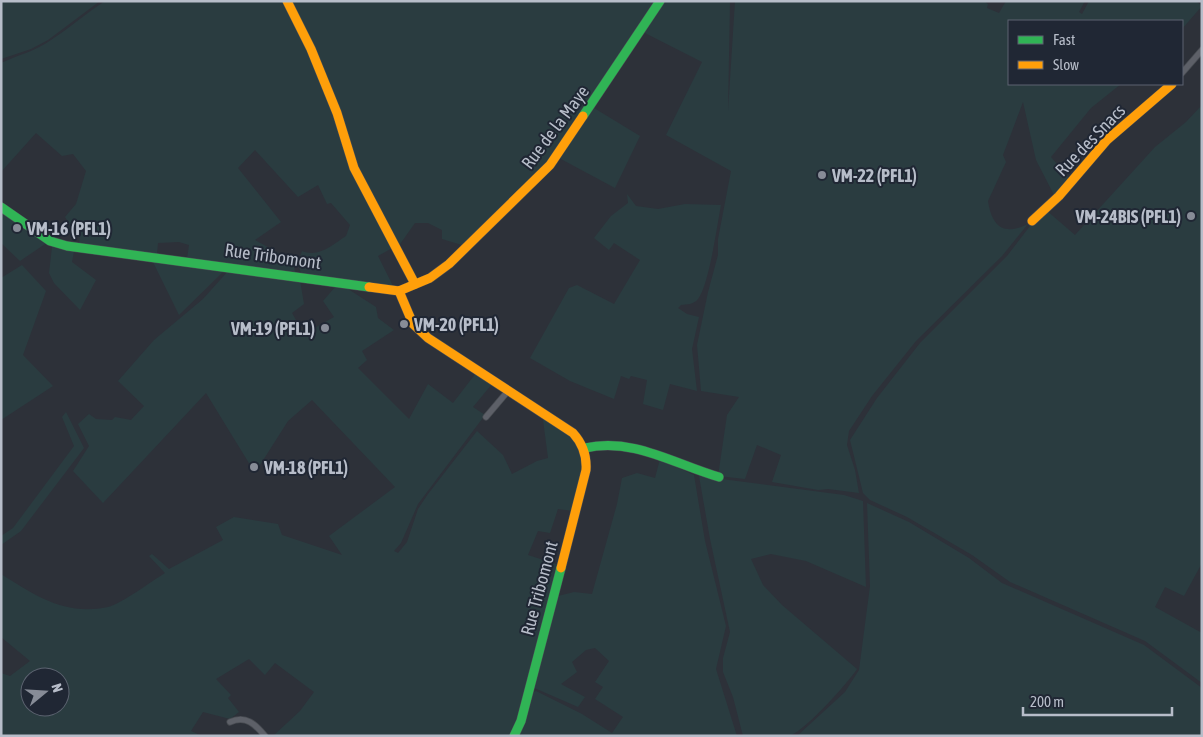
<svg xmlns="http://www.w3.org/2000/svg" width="1203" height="737" font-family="'Asap Condensed',sans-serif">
  <rect width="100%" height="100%" fill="#2d3139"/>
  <g fill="#2a3c40" fill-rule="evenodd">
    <polygon points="1,1 100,1 48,40 31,49 1,59"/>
    <path d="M 105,1 L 285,1 L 308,46 L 344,139 L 394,247 L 378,256 L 393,286 L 301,274 L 298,263 L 302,251 C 319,258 332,245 346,236 L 350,225 L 331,203 L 327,204 L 318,185 L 298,197 L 255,150 L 238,168 L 281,222 L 255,240 L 293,261 L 295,272 L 187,259 L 189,245 L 179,242 L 158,243 L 157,254 L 79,245 L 80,234 L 67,233 L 70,225 L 65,217 L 76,204 L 86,171 L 73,154 L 62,156 L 36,133 L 1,172 L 1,63 C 18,55 36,51 51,40 C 70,28 86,13 105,1 Z"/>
    <polygon points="290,1 656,1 555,155 465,246 442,239 442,230 428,223 415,223 398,247 357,171"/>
    <path d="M 664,1 L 730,1 L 728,111 L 735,1 L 984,1 L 988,4 L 987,8 L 999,13 L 1006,1 L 1085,1 L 1079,12 L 1082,14 L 1089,1 L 1196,1 L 1202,6 L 1182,29 L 1182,21 L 1009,21 L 1009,84 L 1121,84 L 1091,108 L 1051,157 L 1070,179 L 1054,195 L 1036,160 L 1023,102 L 1003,155 L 1006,162 L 988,201 C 992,227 1004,236 1028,224 L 1002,256 L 916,341 L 872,396 L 849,431 L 847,445 L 855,470 L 859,493 L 828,489 L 818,490 L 772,482 L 781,455 L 757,445 L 745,479 L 718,476 L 727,415 L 739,397 L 701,391 L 697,345 L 708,292 L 718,255 L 718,239 L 731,171 L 666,135 L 702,62 L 643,32 Z"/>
    <polygon points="1202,105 1202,563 1184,596 1165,587 1155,607 1202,633 1202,683 1145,641 1010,582 972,555 907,517 870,500 863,493 850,440 877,398 920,343 1007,256 1030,226 1046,210 1075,235 1155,147 1186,122"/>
    <polygon points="594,108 640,136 615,188 559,158"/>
    <path d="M 627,194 L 636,206 L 658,209 L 685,204 L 721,205 C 717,226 709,285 698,299 C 693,305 687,304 681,305 L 678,308 L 687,314 L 699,317 L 692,349 L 697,391 L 670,384 L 663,410 L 643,404 L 647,380 L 631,376 L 629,379 L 621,376 L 614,399 L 570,381 L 530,358 L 569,288 L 577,285 L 614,304 L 640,260 L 614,243 L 609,250 L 594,238 L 611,216 L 628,203 Z"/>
    <polygon points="1,210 48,242 20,261 1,243"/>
    <polygon points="52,247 74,252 72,262 96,280 80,310 54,283 49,273"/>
    <polygon points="152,260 225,270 179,315"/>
    <polygon points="22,265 46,291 23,355 53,386 1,420 1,278"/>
    <path d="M 229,270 L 300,280 L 304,304 L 292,313 L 304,334 L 334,317 L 323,301 L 336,286 L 345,287 L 376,307 L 378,318 L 394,330 L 362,351 L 367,360 L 358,368 L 409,419 L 428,384 L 453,403 L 476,373 L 492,384 L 473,407 L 485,415 L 418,504 L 401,543 L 394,551 L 398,553 L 407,542 L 418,509 L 428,494 L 477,431 L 503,455 L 512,474 L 537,461 L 548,458 L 543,420 L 546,419 L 576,441 L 583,460 L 573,511 L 558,509 L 550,533 L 538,531 L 528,555 L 559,565 L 550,598 L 574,592 L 592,594 L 617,504 L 622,478 L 637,473 L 655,478 L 660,459 L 694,475 L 705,541 L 726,626 L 716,669 L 737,736 L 517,736 L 531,693 L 536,691 L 582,714 L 612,733 L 623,717 L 595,699 L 603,687 L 595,682 L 609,661 L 595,648 L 586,650 L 572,662 L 577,672 L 561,684 L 585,697 L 578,707 L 532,687 L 518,723 L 510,736 L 273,736 L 300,711 L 314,692 L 275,663 L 265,675 L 249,659 L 216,679 L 231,695 L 228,698 L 239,712 L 230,719 L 203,712 L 191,731 L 202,736 L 1,736 L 1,673 L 10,676 L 30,661 L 1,637 L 1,574 C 36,596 65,616 108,607 C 121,604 152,581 165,573 L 149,556 L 152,554 L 169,569 L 223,540 L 216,527 L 234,517 L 278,524 L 282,535 L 342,555 L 329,536 L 395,487 L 312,400 L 288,421 L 255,473 L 206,393 L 103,503 L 73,471 L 89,446 L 78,424 L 89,414 L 96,419 L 112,420 L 115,417 L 131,420 L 144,406 L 118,381 L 154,340 L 203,299 ZM 30,677 L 60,677 L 60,707 L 30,707 Z"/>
    <polygon points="66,412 84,448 21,531 1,545 1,536 13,528 74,446 62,417"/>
    <path d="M 699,476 L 844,495 L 863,501 L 866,587 L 806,561 L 771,554 L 751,559 L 763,585 L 782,605 L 857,669 C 848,683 804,732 789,736 C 776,737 757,736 743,736 L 733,697 L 723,672 L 723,658 L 730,632 L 710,539 Z"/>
    <polygon points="867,503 909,522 969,558 1002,583 1144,645 1202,688 1202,736 797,736 845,692 859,670 870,586"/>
  </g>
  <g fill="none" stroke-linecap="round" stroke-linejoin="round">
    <g stroke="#484c52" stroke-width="7">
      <g id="street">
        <polyline points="1182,73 1202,50"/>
        <polyline points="486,417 508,391"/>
        <path d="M 230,722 C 246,715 255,724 265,736"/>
      </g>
    </g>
    <g stroke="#484c52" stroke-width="10">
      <g id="fast">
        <polyline points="583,116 660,1"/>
        <polyline points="1,207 50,241 67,246 369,287"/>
        <path d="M 585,448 C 633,437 674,464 719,477"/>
        <polyline points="514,736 521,721 561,568"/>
      </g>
    </g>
    <g stroke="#484c52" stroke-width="10">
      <g id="slow">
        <polyline points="287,1 311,49 337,113 354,168 415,284"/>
        <polyline points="1032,221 1059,196 1107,140 1172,84"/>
        <polyline points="369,287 399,291 430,278 449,264 550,165 583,116"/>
        <path d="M 399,291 L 413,324 L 428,338 L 573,433 C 583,444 587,455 586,470 L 561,568"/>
      </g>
    </g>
    <use href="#street" stroke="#5d6068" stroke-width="5.5"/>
    <use href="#fast" stroke="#30b455" stroke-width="9"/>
    <use href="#slow" stroke="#ff9f0a" stroke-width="9"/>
  </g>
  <g fill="#878c97" stroke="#202734" stroke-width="2">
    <circle cx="822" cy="175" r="5"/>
    <circle cx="1191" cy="216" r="5"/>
    <circle cx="17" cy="228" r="5"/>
    <circle cx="404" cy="324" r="5"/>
    <circle cx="325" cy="328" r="5"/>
    <circle cx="254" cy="467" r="5"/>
  </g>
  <g text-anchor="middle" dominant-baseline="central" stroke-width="4" stroke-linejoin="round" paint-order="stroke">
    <g font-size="18" fill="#b7bdc9" stroke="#202734">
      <text transform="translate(555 127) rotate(-53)">Rue de la Maye</text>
      <text transform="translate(1090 140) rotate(-46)">Rue des Snacs</text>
      <text transform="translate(273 256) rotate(8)">Rue Tribomont</text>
      <text transform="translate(539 588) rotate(-75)">Rue Tribomont</text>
    </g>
    <g font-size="18" font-weight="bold" fill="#b7bdc9" stroke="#202734" text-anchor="start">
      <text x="832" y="175">VM-22 (PFL1)</text>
      <text x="1181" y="216" text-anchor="end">VM-24BIS (PFL1)</text>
      <text x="27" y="228">VM-16 (PFL1)</text>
      <text x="414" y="324">VM-20 (PFL1)</text>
      <text x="315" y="328" text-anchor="end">VM-19 (PFL1)</text>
      <text x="264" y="467">VM-18 (PFL1)</text>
    </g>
  </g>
  <rect width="1203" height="737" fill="none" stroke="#b7bdc9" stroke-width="5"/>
  <rect x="1008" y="20" width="175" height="65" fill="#202734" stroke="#5c6370"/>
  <rect x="1018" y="36" width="25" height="8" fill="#30b455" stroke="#5c6370"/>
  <text x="1053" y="45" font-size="15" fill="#b7bdc9">Fast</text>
  <rect x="1018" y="61" width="25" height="8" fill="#ff9f0a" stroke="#5c6370"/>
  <text x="1053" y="70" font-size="15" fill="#b7bdc9">Slow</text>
  <g transform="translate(45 692) rotate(72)"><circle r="24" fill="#202734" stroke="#5c6370"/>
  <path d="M0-4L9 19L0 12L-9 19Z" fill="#878c97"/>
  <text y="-8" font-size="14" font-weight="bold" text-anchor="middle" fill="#b7bdc9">N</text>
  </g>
  <path d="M1023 707v8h149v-8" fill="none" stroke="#b7bdc9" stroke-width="2.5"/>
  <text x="1030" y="707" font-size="15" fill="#b7bdc9" stroke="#202734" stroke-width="4" paint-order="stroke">200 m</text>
</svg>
